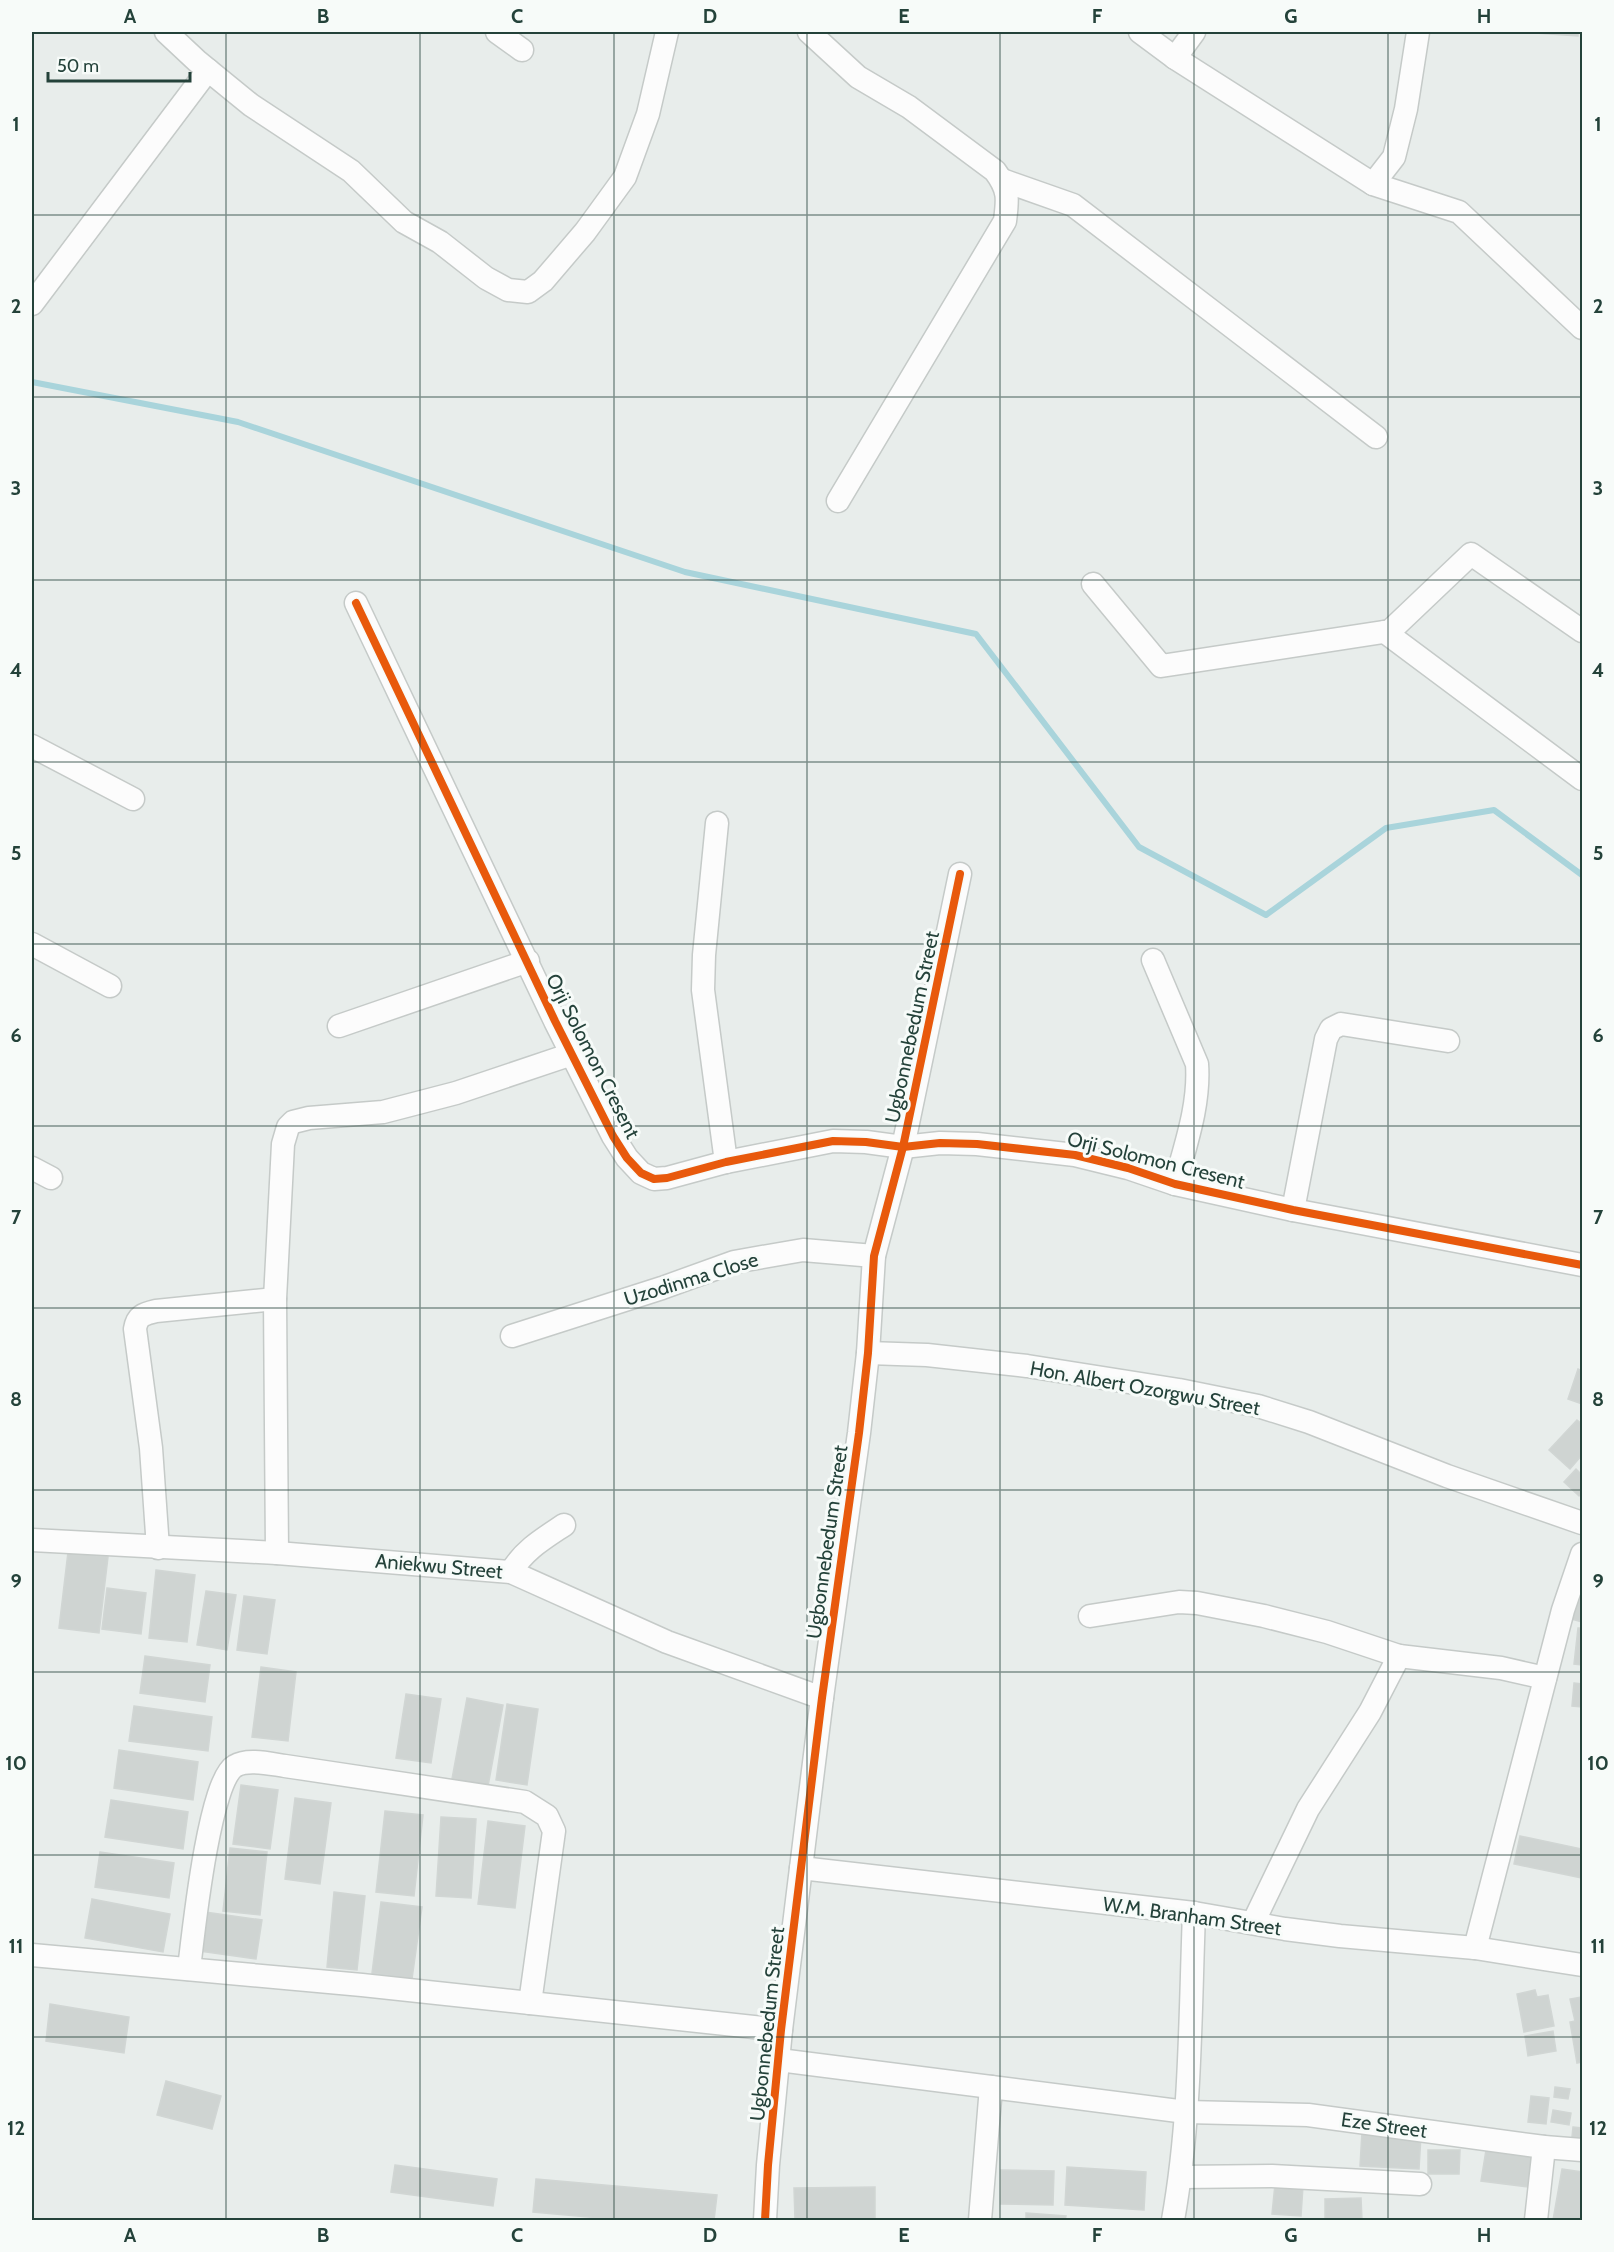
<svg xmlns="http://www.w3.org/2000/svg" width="1614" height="2252" font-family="Cabin,sans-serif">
  <rect width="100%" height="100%" fill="#e8edeb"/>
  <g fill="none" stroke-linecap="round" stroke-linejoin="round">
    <polyline stroke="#a9d4db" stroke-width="6" points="32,382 238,422 685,572 976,634 1139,847 1266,915 1386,828 1494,810 1582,875"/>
  </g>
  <g fill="#cfd4d2" stroke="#d1d6d4" stroke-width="1.5">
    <polygon points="1519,32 1578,32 1578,36"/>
    <polygon points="1578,1369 1582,1371 1582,1404 1568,1399"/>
    <polygon points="1577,1420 1582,1424 1582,1455 1570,1469 1549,1450"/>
    <polygon points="1576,1469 1582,1475 1582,1492 1579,1496 1564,1482"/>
    <polygon points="68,1552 108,1557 99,1633 59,1628"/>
    <polygon points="156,1570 195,1575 187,1642 149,1638"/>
    <polygon points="1582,1572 1582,1622 1568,1618"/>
    <polygon points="107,1588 146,1593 141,1634 102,1629"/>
    <polygon points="206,1591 236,1595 227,1650 197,1645"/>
    <polygon points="244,1596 275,1600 267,1654 237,1650"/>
    <polygon points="1578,1628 1582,1628 1582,1665 1574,1664"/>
    <polygon points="145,1656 210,1665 205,1702 140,1693"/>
    <polygon points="261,1667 296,1672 288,1741 252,1737"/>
    <polygon points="1574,1683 1582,1684 1582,1707 1572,1706"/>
    <polygon points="406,1694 441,1699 431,1763 396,1758"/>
    <polygon points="467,1698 503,1705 488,1786 452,1779"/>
    <polygon points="507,1704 538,1709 527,1785 496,1780"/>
    <polygon points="134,1706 212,1717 208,1751 129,1741"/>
    <polygon points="119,1750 198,1762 193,1800 114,1788"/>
    <polygon points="241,1785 278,1790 270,1849 233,1844"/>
    <polygon points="295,1798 331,1803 320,1884 285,1879"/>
    <polygon points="111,1800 188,1812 183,1849 105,1837"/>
    <polygon points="385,1811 423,1815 414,1896 376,1892"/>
    <polygon points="441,1817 476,1819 471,1898 436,1896"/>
    <polygon points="488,1821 525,1826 515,1908 478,1904"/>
    <polygon points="1520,1836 1582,1849 1582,1878 1514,1864"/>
    <polygon points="230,1848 267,1852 260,1915 223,1911"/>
    <polygon points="100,1852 174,1863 169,1898 95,1887"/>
    <polygon points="334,1892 365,1896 357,1970 327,1967"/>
    <polygon points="92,1899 170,1914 163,1952 85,1938"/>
    <polygon points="381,1902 422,1907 412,1979 372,1973"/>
    <polygon points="205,1912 262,1920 256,1959 200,1951"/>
    <polygon points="1535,1990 1537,1997 1548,1995 1554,2026 1524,2032 1517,1994"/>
    <polygon points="1582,1997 1582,2065 1582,2062 1577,2063 1570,2022 1575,2021 1570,1999"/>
    <polygon points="50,2004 129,2017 124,2053 46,2041"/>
    <polygon points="1553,2031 1556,2051 1528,2056 1525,2036"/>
    <polygon points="166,2081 221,2096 212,2129 157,2115"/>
    <polygon points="1555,2087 1570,2089 1568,2099 1554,2097"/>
    <polygon points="1531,2096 1549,2098 1546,2124 1528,2122"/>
    <polygon points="1553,2110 1571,2113 1569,2125 1551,2122"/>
    <polygon points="1573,2127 1582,2128 1582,2138 1572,2137"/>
    <polygon points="1362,2132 1421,2135 1419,2169 1360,2166"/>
    <polygon points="1428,2150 1460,2150 1459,2174 1428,2174"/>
    <polygon points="1486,2150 1534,2156 1529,2187 1481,2181"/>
    <polygon points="395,2165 497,2179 493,2206 391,2192"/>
    <polygon points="1067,2167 1146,2172 1144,2210 1065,2205"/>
    <polygon points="1562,2169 1582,2172 1582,2220 1553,2220"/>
    <polygon points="1001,2170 1054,2171 1053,2205 1001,2204"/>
    <polygon points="536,2179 717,2195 714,2220 622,2220 533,2212"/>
    <polygon points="1275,2184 1303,2186 1301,2216 1272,2214"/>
    <polygon points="875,2187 875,2220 795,2220 794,2188"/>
    <polygon points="1361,2198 1362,2220 1325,2220 1325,2199"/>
    <polygon points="1026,2213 1066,2216 1065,2220 1026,2220"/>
  </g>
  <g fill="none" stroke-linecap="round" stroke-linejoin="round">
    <g stroke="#c5cac8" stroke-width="25">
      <g id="minor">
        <polyline points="166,32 197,61 251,105 351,171 404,222 440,242 486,278 508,290 528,292 543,281 585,232 625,177 648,114 667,32"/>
        <polyline points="497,32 522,50"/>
        <path d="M 809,32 L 858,77 L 909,107 L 995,171 C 1009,190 1008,198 1005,221 L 838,501"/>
        <polyline points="1140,32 1175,58 1373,184 1459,212 1582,328"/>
        <polyline points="1175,58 1194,32"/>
        <polyline points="1002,180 1073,205 1376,437"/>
        <polyline points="1373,184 1394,157 1406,109 1418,32"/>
        <polyline points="32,304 208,70"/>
        <polyline points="1093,584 1161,666 1390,631 1471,554 1582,631"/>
        <polyline points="356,603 555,1021 613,1136 627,1158 641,1173 654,1179 667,1178 726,1162 833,1141 866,1142 903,1147 940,1143 977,1144 1075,1155 1128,1168 1175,1184 1293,1210 1582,1265"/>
        <polyline points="1385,632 1582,779"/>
        <polyline points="32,746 133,799"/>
        <polyline points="717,823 704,955 703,990 726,1162"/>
        <polyline points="32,944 110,986"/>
        <path d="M 1153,960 L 1197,1064 C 1200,1105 1185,1146 1175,1184"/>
        <polyline points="339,1026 528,961"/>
        <polyline points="32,1168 51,1178"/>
        <polyline points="1293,1210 1326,1039 1331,1029 1341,1024 1448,1041"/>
        <polyline points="512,1336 662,1288 734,1262 803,1250 874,1256"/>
        <polyline points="868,1353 927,1355 1027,1366 1179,1390 1258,1406 1309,1422 1447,1476 1582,1523"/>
        <polyline points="32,1540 277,1553 511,1572 667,1642 822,1698"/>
        <path d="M 158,1548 L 151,1448 L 135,1329 C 137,1316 143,1314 156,1311 L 275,1299"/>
        <polyline points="277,1553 275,1299 283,1144 288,1127 293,1122 309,1118 383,1112 456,1093 572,1054"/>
        <path d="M 511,1572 C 524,1550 543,1539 564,1525"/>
        <polyline points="1090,1616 1179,1602 1197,1603 1264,1616 1327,1632 1399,1656 1370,1712 1308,1809 1253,1923"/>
        <polyline points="1399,1656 1501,1668 1545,1678"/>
        <polyline points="801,1868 1194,1913 1285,1929 1340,1936 1475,1948 1582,1965"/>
        <polyline points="1475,1948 1563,1610 1582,1554"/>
        <polyline points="32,1955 362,1985 781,2030"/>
        <path d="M 189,1969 C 193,1936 209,1780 235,1766 C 248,1758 271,1764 285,1766 L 525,1802 L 547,1816 L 554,1831 L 530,2003"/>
        <polyline points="779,2060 991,2087"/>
        <polyline points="1181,2177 1272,2176 1420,2184"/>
        <polyline points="765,2220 768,2165 781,2030 822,1698 859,1433 868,1353 874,1256 903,1147 960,874"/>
        <polyline points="980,2220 991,2087 1186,2112 1308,2115 1544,2147 1582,2150"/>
        <path d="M 1173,2220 C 1191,2120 1190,2016 1194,1913"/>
        <polyline points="1536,2220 1544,2147"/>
      </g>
    </g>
    <use href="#minor" stroke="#fcfcfc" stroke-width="22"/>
    <g stroke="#f7fbf9" stroke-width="11">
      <g id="cycleway">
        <polyline points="356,603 555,1021 613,1136 627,1158 641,1173 654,1179 667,1178 726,1162 833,1141 866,1142 903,1147 940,1143 977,1144 1075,1155 1128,1168 1175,1184 1293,1210 1582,1265"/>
        <polyline points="765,2220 768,2165 781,2030 822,1698 859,1433 868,1353 874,1256 903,1147 960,874"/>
      </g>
    </g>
    <use href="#cycleway" stroke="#e8590c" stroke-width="8"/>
  </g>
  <path fill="none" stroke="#24423a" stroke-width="1.5" stroke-opacity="0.55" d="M 226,32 L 226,2220M 420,32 L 420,2220M 614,32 L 614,2220M 807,32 L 807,2220M 1000,32 L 1000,2220M 1194,32 L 1194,2220M 1388,32 L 1388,2220M 32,215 L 1582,215M 32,397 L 1582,397M 32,580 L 1582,580M 32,762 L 1582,762M 32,944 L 1582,944M 32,1126 L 1582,1126M 32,1308 L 1582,1308M 32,1490 L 1582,1490M 32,1672 L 1582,1672M 32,1855 L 1582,1855M 32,2037 L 1582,2037"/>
  <g text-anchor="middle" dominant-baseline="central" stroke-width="6" stroke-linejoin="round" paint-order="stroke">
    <g font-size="20" fill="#24423a" stroke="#f7fbf9">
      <text transform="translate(912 1027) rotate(-78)">Ugbonnebedum Street</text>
      <text transform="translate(593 1056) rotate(63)">Orji Solomon Cresent</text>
      <text transform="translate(1156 1160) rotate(14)">Orji Solomon Cresent</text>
      <text transform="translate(691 1279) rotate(-17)">Uzodinma Close</text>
      <text transform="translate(1145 1388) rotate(10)">Hon. Albert Ozorgwu Street</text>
      <text transform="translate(827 1542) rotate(-82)">Ugbonnebedum Street</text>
      <text transform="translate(439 1566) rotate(5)">Aniekwu Street</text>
      <text transform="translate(1192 1916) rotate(8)">W.M. Branham Street</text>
      <text transform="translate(767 2024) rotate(-84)">Ugbonnebedum Street</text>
      <text transform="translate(1384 2125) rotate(8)">Eze Street</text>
    </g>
  </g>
  <rect width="1614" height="2252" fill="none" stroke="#f7fbf9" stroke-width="66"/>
  <path d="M48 72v9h142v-9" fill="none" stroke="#24423a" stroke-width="3"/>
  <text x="57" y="72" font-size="18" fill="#24423a" stroke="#f7fbf9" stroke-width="4.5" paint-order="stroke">50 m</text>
  <rect x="33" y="33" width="1548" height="2186" fill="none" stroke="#24423a" stroke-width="2"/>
  <g font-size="20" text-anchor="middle" font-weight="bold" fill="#24423a">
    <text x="130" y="23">A</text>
    <text x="323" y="23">B</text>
    <text x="517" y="23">C</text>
    <text x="710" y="23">D</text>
    <text x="904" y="23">E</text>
    <text x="1097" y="23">F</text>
    <text x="1291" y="23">G</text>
    <text x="1484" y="23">H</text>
    <text x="16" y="131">1</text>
    <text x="1598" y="131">1</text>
    <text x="16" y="313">2</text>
    <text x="1598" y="313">2</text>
    <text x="16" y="495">3</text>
    <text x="1598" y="495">3</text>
    <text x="16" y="677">4</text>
    <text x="1598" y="677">4</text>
    <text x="16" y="860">5</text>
    <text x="1598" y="860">5</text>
    <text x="16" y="1042">6</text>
    <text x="1598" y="1042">6</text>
    <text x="16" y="1224">7</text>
    <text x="1598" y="1224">7</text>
    <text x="16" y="1406">8</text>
    <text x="1598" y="1406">8</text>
    <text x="16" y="1588">9</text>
    <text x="1598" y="1588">9</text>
    <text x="16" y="1770">10</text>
    <text x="1598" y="1770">10</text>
    <text x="16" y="1953">11</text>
    <text x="1598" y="1953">11</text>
    <text x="16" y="2135">12</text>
    <text x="1598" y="2135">12</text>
    <text x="130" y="2242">A</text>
    <text x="323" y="2242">B</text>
    <text x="517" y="2242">C</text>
    <text x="710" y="2242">D</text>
    <text x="904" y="2242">E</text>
    <text x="1097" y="2242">F</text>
    <text x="1291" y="2242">G</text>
    <text x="1484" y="2242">H</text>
  </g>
</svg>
